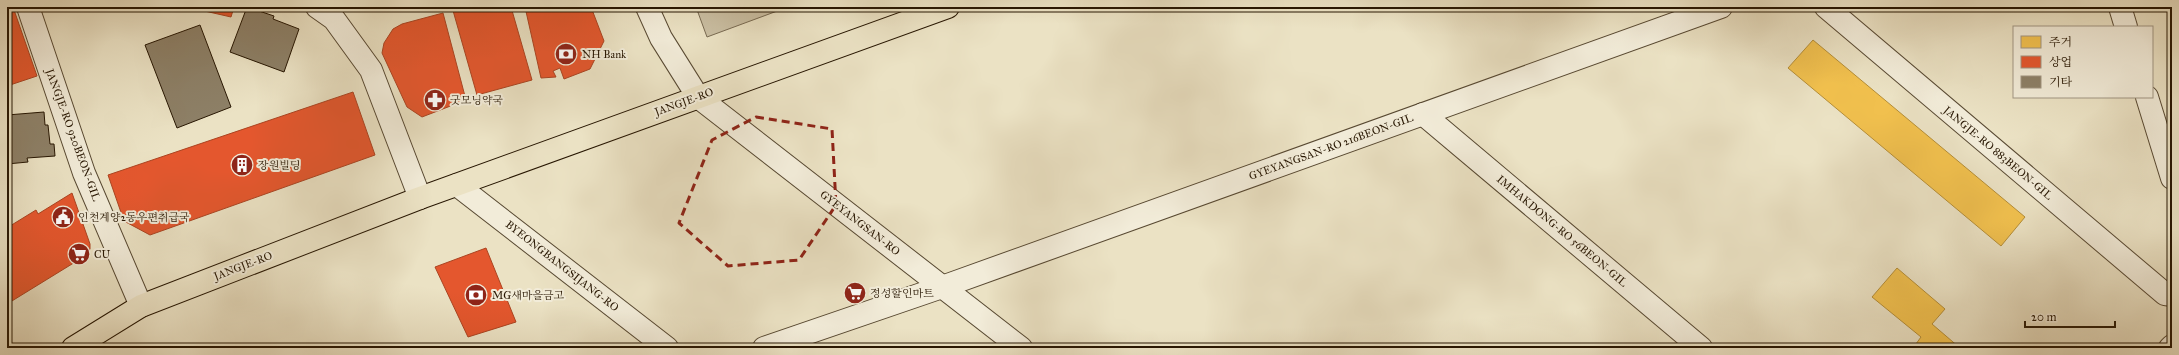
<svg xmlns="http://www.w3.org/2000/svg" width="2179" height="355" font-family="'IM FELL Great Primer','Noto Serif KR',serif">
  <rect width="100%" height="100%" fill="#ebe2c4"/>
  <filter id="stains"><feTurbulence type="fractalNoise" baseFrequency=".005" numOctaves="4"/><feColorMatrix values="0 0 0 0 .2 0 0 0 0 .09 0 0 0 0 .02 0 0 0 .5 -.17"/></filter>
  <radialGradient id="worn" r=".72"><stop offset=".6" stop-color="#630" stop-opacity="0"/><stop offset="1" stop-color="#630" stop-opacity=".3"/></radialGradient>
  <polygon fill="#cabfa3" stroke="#786a52" points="696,7 788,7 707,37"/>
  <g fill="#f2c14e" stroke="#b58e37">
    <polygon points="1813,40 2025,217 2001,246 1788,68"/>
    <polygon points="1897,268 1945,309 1932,324 1960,348 1913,348 1921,337 1872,297"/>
  </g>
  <g fill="#e4572e" stroke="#ab4421">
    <polygon points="7,7 13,7 37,76 7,86"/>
    <polygon points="187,7 234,7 231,17"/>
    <polygon points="452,7 511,7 532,80 477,95"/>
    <polygon points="525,7 591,7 604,41 590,69 564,79 560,68 553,71 556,77 541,78"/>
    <polygon points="443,13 466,100 422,117 407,107 382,53 384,43 393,29 402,24"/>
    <polygon points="353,92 375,155 150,235 124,221 108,175"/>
    <polygon points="72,193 90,244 90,249 85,256 7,304 7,221 10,226 36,210 38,214"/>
    <polygon points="486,248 516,322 468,337 435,267"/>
  </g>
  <g fill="#8d8067" stroke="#271602">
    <polygon points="247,7 274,16 273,19 299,29 284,72 230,52"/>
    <polygon points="200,25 231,107 177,128 145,45"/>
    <polygon points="44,112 45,125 48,125 50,144 54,144 55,156 27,158 28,162 7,164 7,115"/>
  </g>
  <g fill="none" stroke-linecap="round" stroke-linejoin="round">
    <g stroke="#584932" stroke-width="24">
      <g id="minor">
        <polyline points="28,7 84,173 141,306"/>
        <polyline points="317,7 334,19 371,70 420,198"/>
        <polyline points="647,7 661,38 698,97 1021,348"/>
        <polyline points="1826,7 2165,294 2172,295"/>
        <polyline points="2120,7 2126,27"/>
        <polyline points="2147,97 2172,178"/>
        <polyline points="1423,114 1701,348"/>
        <polyline points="457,185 667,348"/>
        <polyline points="764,348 942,287 1721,7"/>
        <polyline points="2170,348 2172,346"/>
      </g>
    </g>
    <g stroke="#271602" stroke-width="24">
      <polyline id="major" points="73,348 141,306 420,198 948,7"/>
    </g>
    <use href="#minor" stroke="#f2ecd9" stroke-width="22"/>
    <use href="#major" stroke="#ebe2c4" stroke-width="22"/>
  </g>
  <path fill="none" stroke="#8f2418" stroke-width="3" stroke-dasharray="8 5" stroke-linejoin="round" d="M 756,117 L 832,129 L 836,205 L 799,260 L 728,266 L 679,223 L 712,140 Z"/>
  <defs>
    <g id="bank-disc" transform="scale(1.15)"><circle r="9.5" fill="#8f2418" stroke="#f2ecd9"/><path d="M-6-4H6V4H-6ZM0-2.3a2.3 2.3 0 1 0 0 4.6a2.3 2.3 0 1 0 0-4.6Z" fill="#fff"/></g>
    <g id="pharmacy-disc" transform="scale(1.15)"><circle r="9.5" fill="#8f2418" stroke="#f2ecd9"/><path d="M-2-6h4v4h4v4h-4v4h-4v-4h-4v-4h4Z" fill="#fff"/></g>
    <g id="building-disc" transform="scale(1.15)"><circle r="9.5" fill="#8f2418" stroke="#f2ecd9"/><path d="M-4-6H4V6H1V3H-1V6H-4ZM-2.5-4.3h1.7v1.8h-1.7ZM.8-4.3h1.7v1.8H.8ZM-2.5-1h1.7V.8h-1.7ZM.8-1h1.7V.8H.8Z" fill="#fff"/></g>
    <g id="civic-disc" transform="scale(1.15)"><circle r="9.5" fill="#8f2418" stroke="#f2ecd9"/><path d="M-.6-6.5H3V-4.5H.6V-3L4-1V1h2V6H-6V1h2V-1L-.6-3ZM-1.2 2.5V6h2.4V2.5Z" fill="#fff"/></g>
    <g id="supermarket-disc" transform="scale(1.15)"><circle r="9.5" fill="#8f2418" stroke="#f2ecd9"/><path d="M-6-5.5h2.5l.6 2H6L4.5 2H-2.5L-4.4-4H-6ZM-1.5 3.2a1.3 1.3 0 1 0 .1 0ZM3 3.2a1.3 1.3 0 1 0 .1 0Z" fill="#fff"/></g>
  </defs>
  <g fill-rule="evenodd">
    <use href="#bank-disc" x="566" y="54"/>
    <use href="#pharmacy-disc" x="435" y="100"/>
    <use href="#building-disc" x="242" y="165"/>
    <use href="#civic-disc" x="63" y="217"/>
    <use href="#supermarket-disc" x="79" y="254"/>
    <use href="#supermarket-disc" x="855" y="293"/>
    <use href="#bank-disc" x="476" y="295"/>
  </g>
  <g text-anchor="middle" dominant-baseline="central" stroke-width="4" stroke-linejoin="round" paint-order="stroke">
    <g font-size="11" fill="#271602" stroke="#f2ecd9" text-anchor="start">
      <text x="582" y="54">NH Bank</text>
      <text x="450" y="100">굿모닝약국</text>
      <text x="258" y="165">장원빌딩</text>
      <text x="78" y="217">인천계양2동우편취급국</text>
      <text x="94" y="254">CU</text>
      <text x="870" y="293">정성할인마트</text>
      <text x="492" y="295">MG새마을금고</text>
    </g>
    <g font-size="11" fill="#271602" stroke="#f2ecd9">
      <text transform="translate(684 102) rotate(-20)">JANGJE-RO</text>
      <text transform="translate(73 135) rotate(70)">JANGJE-RO 920BEON-GIL</text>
      <text transform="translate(1331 147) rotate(-20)">GYEYANGSAN-RO 216BEON-GIL</text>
      <text transform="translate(1998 153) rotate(40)">JANGJE-RO 883BEON-GIL</text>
      <text transform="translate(860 223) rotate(38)">GYEYANGSAN-RO</text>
      <text transform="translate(1562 231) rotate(40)">IMHAKDONG-RO 56BEON-GIL</text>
      <text transform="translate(243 266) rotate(-21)">JANGJE-RO</text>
      <text transform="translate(562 266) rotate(38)">BYEONGBANGSIJANG-RO</text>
    </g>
  </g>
  <rect width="2179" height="355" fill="none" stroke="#ebe2c4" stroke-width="24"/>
  <rect x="8" y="8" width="2163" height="339" fill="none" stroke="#271602" stroke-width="2"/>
  <rect x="12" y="12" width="2155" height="331" fill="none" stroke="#271602"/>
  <rect x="2013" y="26" width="140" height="72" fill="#f2ecd9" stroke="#a19683"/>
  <rect x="2021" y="36" width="20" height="12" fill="#f2c14e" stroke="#a19683"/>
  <text x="2049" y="46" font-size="12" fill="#271602">주거</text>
  <rect x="2021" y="56" width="20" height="12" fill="#e4572e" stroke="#a19683"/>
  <text x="2049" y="66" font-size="12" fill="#271602">상업</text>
  <rect x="2021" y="76" width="20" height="12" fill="#8d8067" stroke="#a19683"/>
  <text x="2049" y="86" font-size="12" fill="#271602">기타</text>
  <path d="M2025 321v6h90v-6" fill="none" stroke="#271602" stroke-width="2"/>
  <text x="2031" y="321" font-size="12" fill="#271602" stroke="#f2ecd9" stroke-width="3" paint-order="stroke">20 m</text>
  <rect width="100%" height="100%" filter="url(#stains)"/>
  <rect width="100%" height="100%" fill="url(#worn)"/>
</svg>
